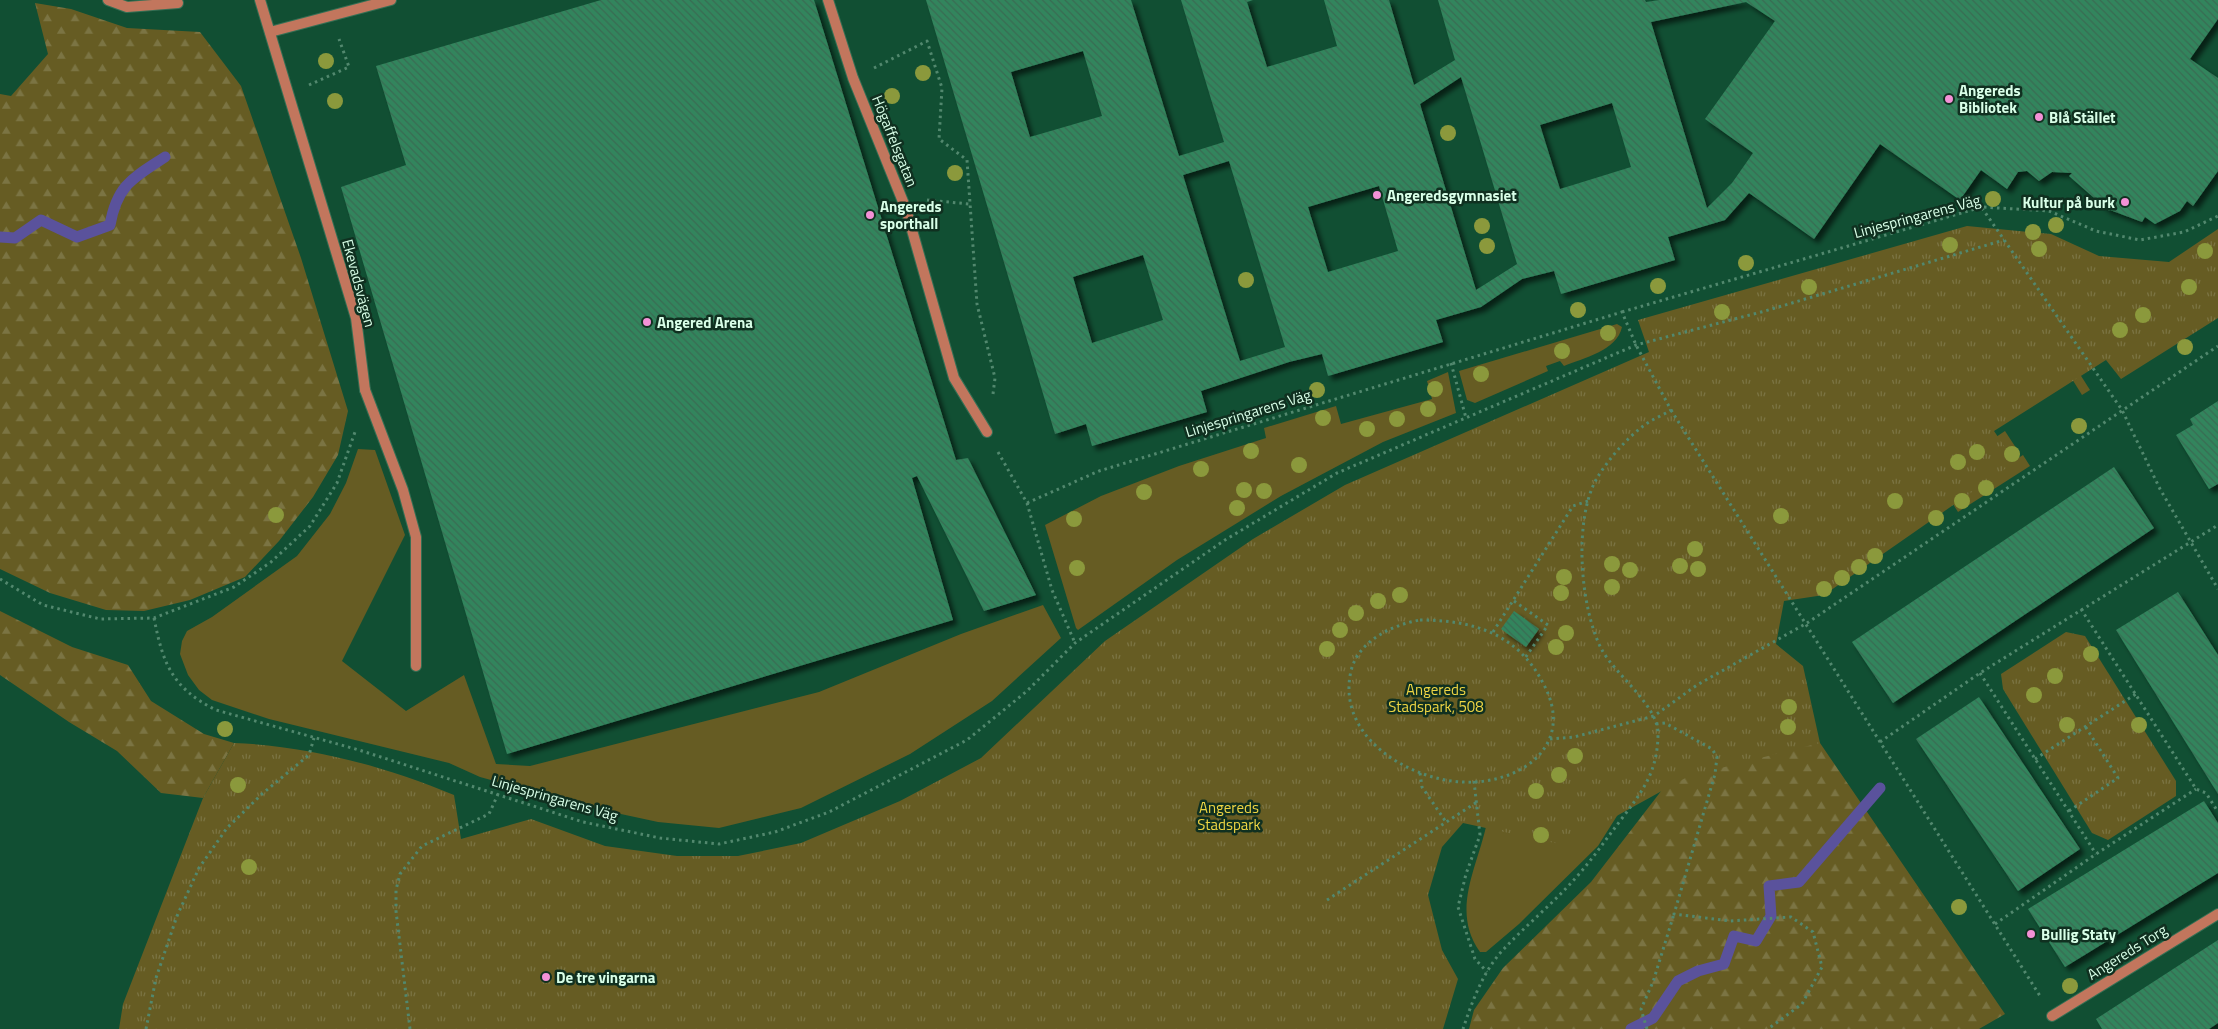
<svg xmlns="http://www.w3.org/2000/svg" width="2218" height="1029" font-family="'Titillium Web',sans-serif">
  <defs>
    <pattern id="forest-firs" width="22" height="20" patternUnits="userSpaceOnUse" patternTransform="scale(1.25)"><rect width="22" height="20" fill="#665c23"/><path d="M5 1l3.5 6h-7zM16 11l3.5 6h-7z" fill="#7b7443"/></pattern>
    <pattern id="park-tufts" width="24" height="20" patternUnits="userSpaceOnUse" patternTransform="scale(1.25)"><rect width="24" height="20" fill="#665c23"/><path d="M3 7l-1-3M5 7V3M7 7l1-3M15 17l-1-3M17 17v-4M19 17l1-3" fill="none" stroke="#7b7443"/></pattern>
    <pattern id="building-back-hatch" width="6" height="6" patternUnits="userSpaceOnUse" patternTransform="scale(1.25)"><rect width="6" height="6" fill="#33855d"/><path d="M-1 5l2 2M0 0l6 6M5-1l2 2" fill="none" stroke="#396b53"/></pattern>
    <filter id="shadow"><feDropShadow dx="4.5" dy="4.5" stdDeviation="2.5" flood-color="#0009"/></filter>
  </defs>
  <rect width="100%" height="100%" fill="#114f33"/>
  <g fill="#665c23">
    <polygon points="2031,297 2090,390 2082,395 2024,302"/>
    <path d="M 1617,324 L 1622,327 C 1617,351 1583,358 1564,366 L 1560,361 L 1546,366 L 1548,371 L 1475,403 L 1467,400 L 1459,371 Z"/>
    <polygon points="1448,372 1456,413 1383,442 1281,496 1177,560 1078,630 1076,628 1045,525 1101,496 1179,466 1266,438 1264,428 1336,406 1341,424 1432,399 1427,381"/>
    <polygon points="2005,431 2020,454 1950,500 1990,441"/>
    <polygon points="358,449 375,450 405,535 342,661 406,711 464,675 496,764 530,766 819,692 961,634 1043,605 1061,638 992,701 910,754 801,808 719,828 658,822 593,808 480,777 449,763 269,719 212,700 199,690 188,675 180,654 182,641 187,631 212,617 297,556 330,514 346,483"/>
    <polygon points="2023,455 2030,466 1958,512 1951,501"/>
    <path d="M 1641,778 L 1598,846 L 1519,924 L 1486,952 L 1480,952 C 1450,910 1478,867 1487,822 Z"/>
  </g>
  <g fill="url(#forest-firs)">
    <polygon points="35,3 71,9 127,28 200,32 241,86 301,258 348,411 338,455 313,497 279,541 245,577 190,600 144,611 106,610 50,593 0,569 0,94 11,96 48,54"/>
    <polygon points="0,611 72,647 128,665 151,701 204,734 234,743 203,798 161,793 117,751 69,722 0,675"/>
    <polygon points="1762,702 1820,743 2005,1014 1979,1029 1469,1029 1474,1010 1503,968 1591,882 1665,786"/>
  </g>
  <g fill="url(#park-tufts)">
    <path d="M 1967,226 L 2051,234 L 2099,256 L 2169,262 L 2218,229 L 2218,318 L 2121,379 L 2106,360 L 1994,431 L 2015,462 L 1824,595 L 1784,601 L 1776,644 L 1803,666 L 1820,743 L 1689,776 L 1564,845 L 1463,823 L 1442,847 L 1428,895 L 1442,950 L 1458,979 L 1443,1029 L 119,1029 L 123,1004 L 203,798 L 234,743 C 309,746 384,766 454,795 L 461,839 L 531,819 L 605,846 L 677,856 L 738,856 L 801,843 L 900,801 L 981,758 L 1105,641 L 1253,539 L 1345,485 L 1649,352 L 1638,320 Z"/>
    <polygon points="2066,632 2085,636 2176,781 2176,796 2108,840 2092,833 2003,689 2001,674"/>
  </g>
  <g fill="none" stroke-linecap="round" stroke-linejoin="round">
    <g stroke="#5a529c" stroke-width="11">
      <path d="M 0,237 L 15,238 L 41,220 L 77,237 L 110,225 C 117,185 133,178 165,157"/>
      <polyline points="1631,1029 1653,1018 1678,981 1698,971 1724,964 1734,936 1756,941 1771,916 1769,886 1799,882 1880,788"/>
    </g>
  </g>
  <g fill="url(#building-back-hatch)" fill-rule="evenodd" filter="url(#shadow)">
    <polygon points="601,0 814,0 956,460 968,458 1036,595 984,611 917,476 912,478 953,620 507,754 341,187 406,165 376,66"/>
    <path d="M 926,0 L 1131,0 L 1179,156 L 1224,142 L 1181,0 L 1253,0 L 1247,2 L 1267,67 L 1337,46 L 1324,0 L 1389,0 L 1414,85 L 1455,60 L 1438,0 L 1645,0 L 1646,2 L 1659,0 L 2218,0 L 2218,19 L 2190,59 L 2218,78 L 2218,171 L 2193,206 L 2187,201 L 2180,211 L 2155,224 L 2145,217 L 2142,222 L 2110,210 L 2109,211 L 2069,176 L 2072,173 L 2052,172 L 2039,181 L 2027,171 L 2018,172 L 2007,189 L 1981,170 L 1960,200 L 1880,144 L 1814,239 L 1749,193 L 1725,220 L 1668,237 L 1675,260 L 1561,294 L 1554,271 L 1522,279 L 1481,307 L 1436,320 L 1443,342 L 1328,376 L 1322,354 L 1289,362 L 1201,391 L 1207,412 L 1092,446 L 1086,424 L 1055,434 ZM 1746,2 L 1775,21 L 1705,119 L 1753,153 L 1732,183 L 1707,208 L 1651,22 ZM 1083,51 L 1102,116 L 1030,137 L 1011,72 ZM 1461,77 L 1517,264 L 1476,290 L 1420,104 ZM 1612,103 L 1631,167 L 1560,189 L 1540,125 ZM 1229,161 L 1285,347 L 1240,361 L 1183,175 ZM 1379,186 L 1398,251 L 1328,272 L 1308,207 ZM 1143,255 L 1163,320 L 1092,343 L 1073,277 Z"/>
    <polygon points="2218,401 2218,484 2209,489 2176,435 2193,425 2190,419"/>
    <polygon points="2114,467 2154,528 1893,703 1852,642"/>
    <polygon points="2178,592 2218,655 2218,794 2116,630"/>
    <polygon points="1514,611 1539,629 1526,647 1501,629"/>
    <polygon points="1979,697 2080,849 2018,891 1916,739"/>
    <polygon points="2204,801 2218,823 2218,873 2065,967 2028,909"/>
    <polygon points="2218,940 2218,1023 2209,1029 2102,1029 2096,1019"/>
  </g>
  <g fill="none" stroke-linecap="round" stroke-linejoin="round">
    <g stroke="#356f54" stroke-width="12">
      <g id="service">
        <polyline points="108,0 127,7 178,3"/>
        <polyline points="828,0 853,78 906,209 954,378 987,432"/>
        <polyline points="270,32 391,0"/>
        <polyline points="365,390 403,490 416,537 416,666"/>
      </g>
    </g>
    <g stroke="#356f54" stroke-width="12">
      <polyline id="pedestrian" points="2052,1016 2218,914"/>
    </g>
    <g stroke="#356f54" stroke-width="12">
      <polyline id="minor" points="260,0 356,318 365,390"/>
    </g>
    <g stroke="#52886e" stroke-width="3" stroke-dasharray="2.5 4" stroke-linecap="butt">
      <polyline points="874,68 927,41 942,88 939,139 967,160 977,304 995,378 993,394"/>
      <polyline points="309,85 349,67 339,39"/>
      <polyline points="927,200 969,204"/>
      <polyline points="1982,208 2122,410 2160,489 2218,589"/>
      <polyline points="1622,312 1982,207 2049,211 2096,231 2140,240 2184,232 2218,216"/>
      <polyline points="1451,363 1466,418"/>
      <polyline points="1671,410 2040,996"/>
      <polyline points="998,452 1027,503 1052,590 1075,643"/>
      <path d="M 1027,503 L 1099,471 L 1622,312 L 1636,345 L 1671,410 C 1662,416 1650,420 1642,427 C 1625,440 1608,460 1597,478 C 1573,519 1580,609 1602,650 C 1615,674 1658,706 1658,733 C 1658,772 1642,792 1620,821 C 1604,842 1589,864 1571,883 C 1549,907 1523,928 1501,952 C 1482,974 1472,1002 1463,1029"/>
      <polyline points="0,579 43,605 100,619 154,618 234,587 271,562 310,526 337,483 355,432"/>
      <polyline points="1514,601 1548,625 1525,658"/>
      <polyline points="2081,609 2196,789 2206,793 2218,812"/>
      <path d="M 154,618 C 163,664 172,688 216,710 L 359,750 L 583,822 L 660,838 L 719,844 L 775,832 L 829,812 L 967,740 L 1027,691 L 1075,643 L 1225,540 L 1337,473 L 1636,345 L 1765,311 L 2004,240"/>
      <path d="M 1420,620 C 1472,620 1517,633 1543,683 C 1577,745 1521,785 1462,782 C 1407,779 1336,736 1351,671 C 1358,641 1392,625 1420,620 Z"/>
      <polyline points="1493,632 1573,506 1588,501"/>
      <polyline points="1980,673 2096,854"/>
      <polyline points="1656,724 1665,723 1712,749 1717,757 1715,774 1674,914 1730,921 1791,917 1813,932 1822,967 1802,1004 1768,1029"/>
      <polyline points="1550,739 1574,737 1654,716 1697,685 1807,623 2218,346"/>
      <polyline points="1880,742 1980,673 2218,525"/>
      <polyline points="2035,759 2136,694"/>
      <polyline points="1420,773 1422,787 1446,822"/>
      <polyline points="1474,781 1480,835 1466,874 1458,907 1475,959 1487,972"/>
      <polyline points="2069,811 2118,778 2085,726"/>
      <polyline points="1327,900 1477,802"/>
      <polyline points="1995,924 2096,854 2196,789"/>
      <polyline points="146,1029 156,978 177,916 199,868 227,828 262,794 309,755 314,738"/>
      <polyline points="410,1029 396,911 396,890 400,874 422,846 489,814 498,794"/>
      <polyline points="1647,1029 1641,1009 1653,982 1674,914"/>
    </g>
    <use href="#service" stroke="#c2765d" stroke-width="10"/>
    <use href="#pedestrian" stroke="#c2765d" stroke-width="10"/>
    <use href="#minor" stroke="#c2765d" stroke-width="10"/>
  </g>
  <g fill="#8b993c">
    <circle cx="326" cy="61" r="8"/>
    <circle cx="923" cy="73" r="8"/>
    <circle cx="892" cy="96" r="8"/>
    <circle cx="335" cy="101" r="8"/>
    <circle cx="1448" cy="133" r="8"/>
    <circle cx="955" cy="173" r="8"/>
    <circle cx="1993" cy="199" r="8"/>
    <circle cx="2056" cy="225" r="8"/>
    <circle cx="1482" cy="226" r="8"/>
    <circle cx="2033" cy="232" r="8"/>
    <circle cx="1950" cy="245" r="8"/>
    <circle cx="1487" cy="246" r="8"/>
    <circle cx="2039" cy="249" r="8"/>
    <circle cx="2205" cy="251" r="8"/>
    <circle cx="1746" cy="263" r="8"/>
    <circle cx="1246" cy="280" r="8"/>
    <circle cx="1658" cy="286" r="8"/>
    <circle cx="1809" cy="287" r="8"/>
    <circle cx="2189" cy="287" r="8"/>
    <circle cx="1578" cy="310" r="8"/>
    <circle cx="1722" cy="312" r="8"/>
    <circle cx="2143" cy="315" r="8"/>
    <circle cx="2120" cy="330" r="8"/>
    <circle cx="1608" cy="333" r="8"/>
    <circle cx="2185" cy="347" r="8"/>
    <circle cx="1562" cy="351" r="8"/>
    <circle cx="1481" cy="374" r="8"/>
    <circle cx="1435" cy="389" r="8"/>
    <circle cx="1317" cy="390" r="8"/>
    <circle cx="1428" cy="409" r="8"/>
    <circle cx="1323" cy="418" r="8"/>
    <circle cx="1397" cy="419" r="8"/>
    <circle cx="2079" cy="426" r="8"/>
    <circle cx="1367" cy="429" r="8"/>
    <circle cx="1251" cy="451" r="8"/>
    <circle cx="1977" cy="452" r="8"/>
    <circle cx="2012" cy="454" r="8"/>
    <circle cx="1958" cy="462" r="8"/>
    <circle cx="1299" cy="465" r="8"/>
    <circle cx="1201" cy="469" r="8"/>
    <circle cx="1986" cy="488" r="8"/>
    <circle cx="1244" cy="490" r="8"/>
    <circle cx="1264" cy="491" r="8"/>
    <circle cx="1144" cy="492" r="8"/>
    <circle cx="1895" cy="501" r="8"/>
    <circle cx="1962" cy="501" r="8"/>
    <circle cx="1237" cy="508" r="8"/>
    <circle cx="276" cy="515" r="8"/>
    <circle cx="1781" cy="516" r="8"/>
    <circle cx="1936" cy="518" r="8"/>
    <circle cx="1074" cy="519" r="8"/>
    <circle cx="1695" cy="549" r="8"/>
    <circle cx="1875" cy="556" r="8"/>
    <circle cx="1612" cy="564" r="8"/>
    <circle cx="1680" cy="566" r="8"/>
    <circle cx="1859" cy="567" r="8"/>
    <circle cx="1077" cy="568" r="8"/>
    <circle cx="1698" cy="569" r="8"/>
    <circle cx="1630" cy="570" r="8"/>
    <circle cx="1564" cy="577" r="8"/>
    <circle cx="1842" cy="578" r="8"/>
    <circle cx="1612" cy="587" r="8"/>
    <circle cx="1824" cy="589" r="8"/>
    <circle cx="1561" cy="593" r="8"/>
    <circle cx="1400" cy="595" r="8"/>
    <circle cx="1378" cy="601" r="8"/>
    <circle cx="1356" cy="613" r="8"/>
    <circle cx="1340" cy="630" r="8"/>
    <circle cx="1566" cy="633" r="8"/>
    <circle cx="1556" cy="647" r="8"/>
    <circle cx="1327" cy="649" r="8"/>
    <circle cx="2091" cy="654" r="8"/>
    <circle cx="2055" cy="676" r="8"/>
    <circle cx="2034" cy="695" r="8"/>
    <circle cx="1789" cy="707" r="8"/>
    <circle cx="2067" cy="725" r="8"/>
    <circle cx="2139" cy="725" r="8"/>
    <circle cx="1788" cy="727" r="8"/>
    <circle cx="225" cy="729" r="8"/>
    <circle cx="1575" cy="756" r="8"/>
    <circle cx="1559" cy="775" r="8"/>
    <circle cx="238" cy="785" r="8"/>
    <circle cx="1536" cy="791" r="8"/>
    <circle cx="1541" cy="835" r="8"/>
    <circle cx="249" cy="867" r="8"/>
    <circle cx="1959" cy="907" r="8"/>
    <circle cx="2070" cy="986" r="8"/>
  </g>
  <g fill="#f391d6" stroke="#103020" stroke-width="2">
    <circle cx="1949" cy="99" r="5"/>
    <circle cx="2039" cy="117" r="5"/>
    <circle cx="1377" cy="195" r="5"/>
    <circle cx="2125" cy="202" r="5"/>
    <circle cx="870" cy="215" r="5"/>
    <circle cx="647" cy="322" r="5"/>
    <circle cx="2031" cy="934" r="5"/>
    <circle cx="546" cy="977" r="5"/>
  </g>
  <g text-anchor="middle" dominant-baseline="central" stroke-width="5" stroke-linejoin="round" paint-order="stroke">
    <g font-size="15" font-weight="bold" fill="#d9ffe8" stroke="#103020" text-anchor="start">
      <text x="1959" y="90">Angereds<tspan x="1959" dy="17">Bibliotek</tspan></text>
      <text x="2049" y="117">Blå Stället</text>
      <text x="1387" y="195">Angeredsgymnasiet</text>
      <text x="2115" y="202" text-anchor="end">Kultur på burk</text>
      <text x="880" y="206">Angereds<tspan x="880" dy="17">sporthall</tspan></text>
      <text x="657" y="322">Angered Arena</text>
      <text x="2041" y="934">Bullig Staty</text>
      <text x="556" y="977">De tre vingarna</text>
    </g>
    <g font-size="15" fill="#d9ffe8" stroke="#103020">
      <text transform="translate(895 141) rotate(68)">Högaffelsgatan</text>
      <text transform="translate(1917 216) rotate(-15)">Linjespringarens Väg</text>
      <text transform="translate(359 283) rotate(75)">Ekevadsvägen</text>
      <text transform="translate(1248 413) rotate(-17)">Linjespringarens Väg</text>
      <text transform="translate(555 798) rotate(16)">Linjespringarens Väg</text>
      <text transform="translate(2127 952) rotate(-32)">Angereds Torg</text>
    </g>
    <g font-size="15" fill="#eed544" stroke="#103020">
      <text x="1436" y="689">Angereds<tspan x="1436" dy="17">Stadspark, 508</tspan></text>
      <text x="1229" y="807">Angereds<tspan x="1229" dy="17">Stadspark</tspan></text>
    </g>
  </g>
</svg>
